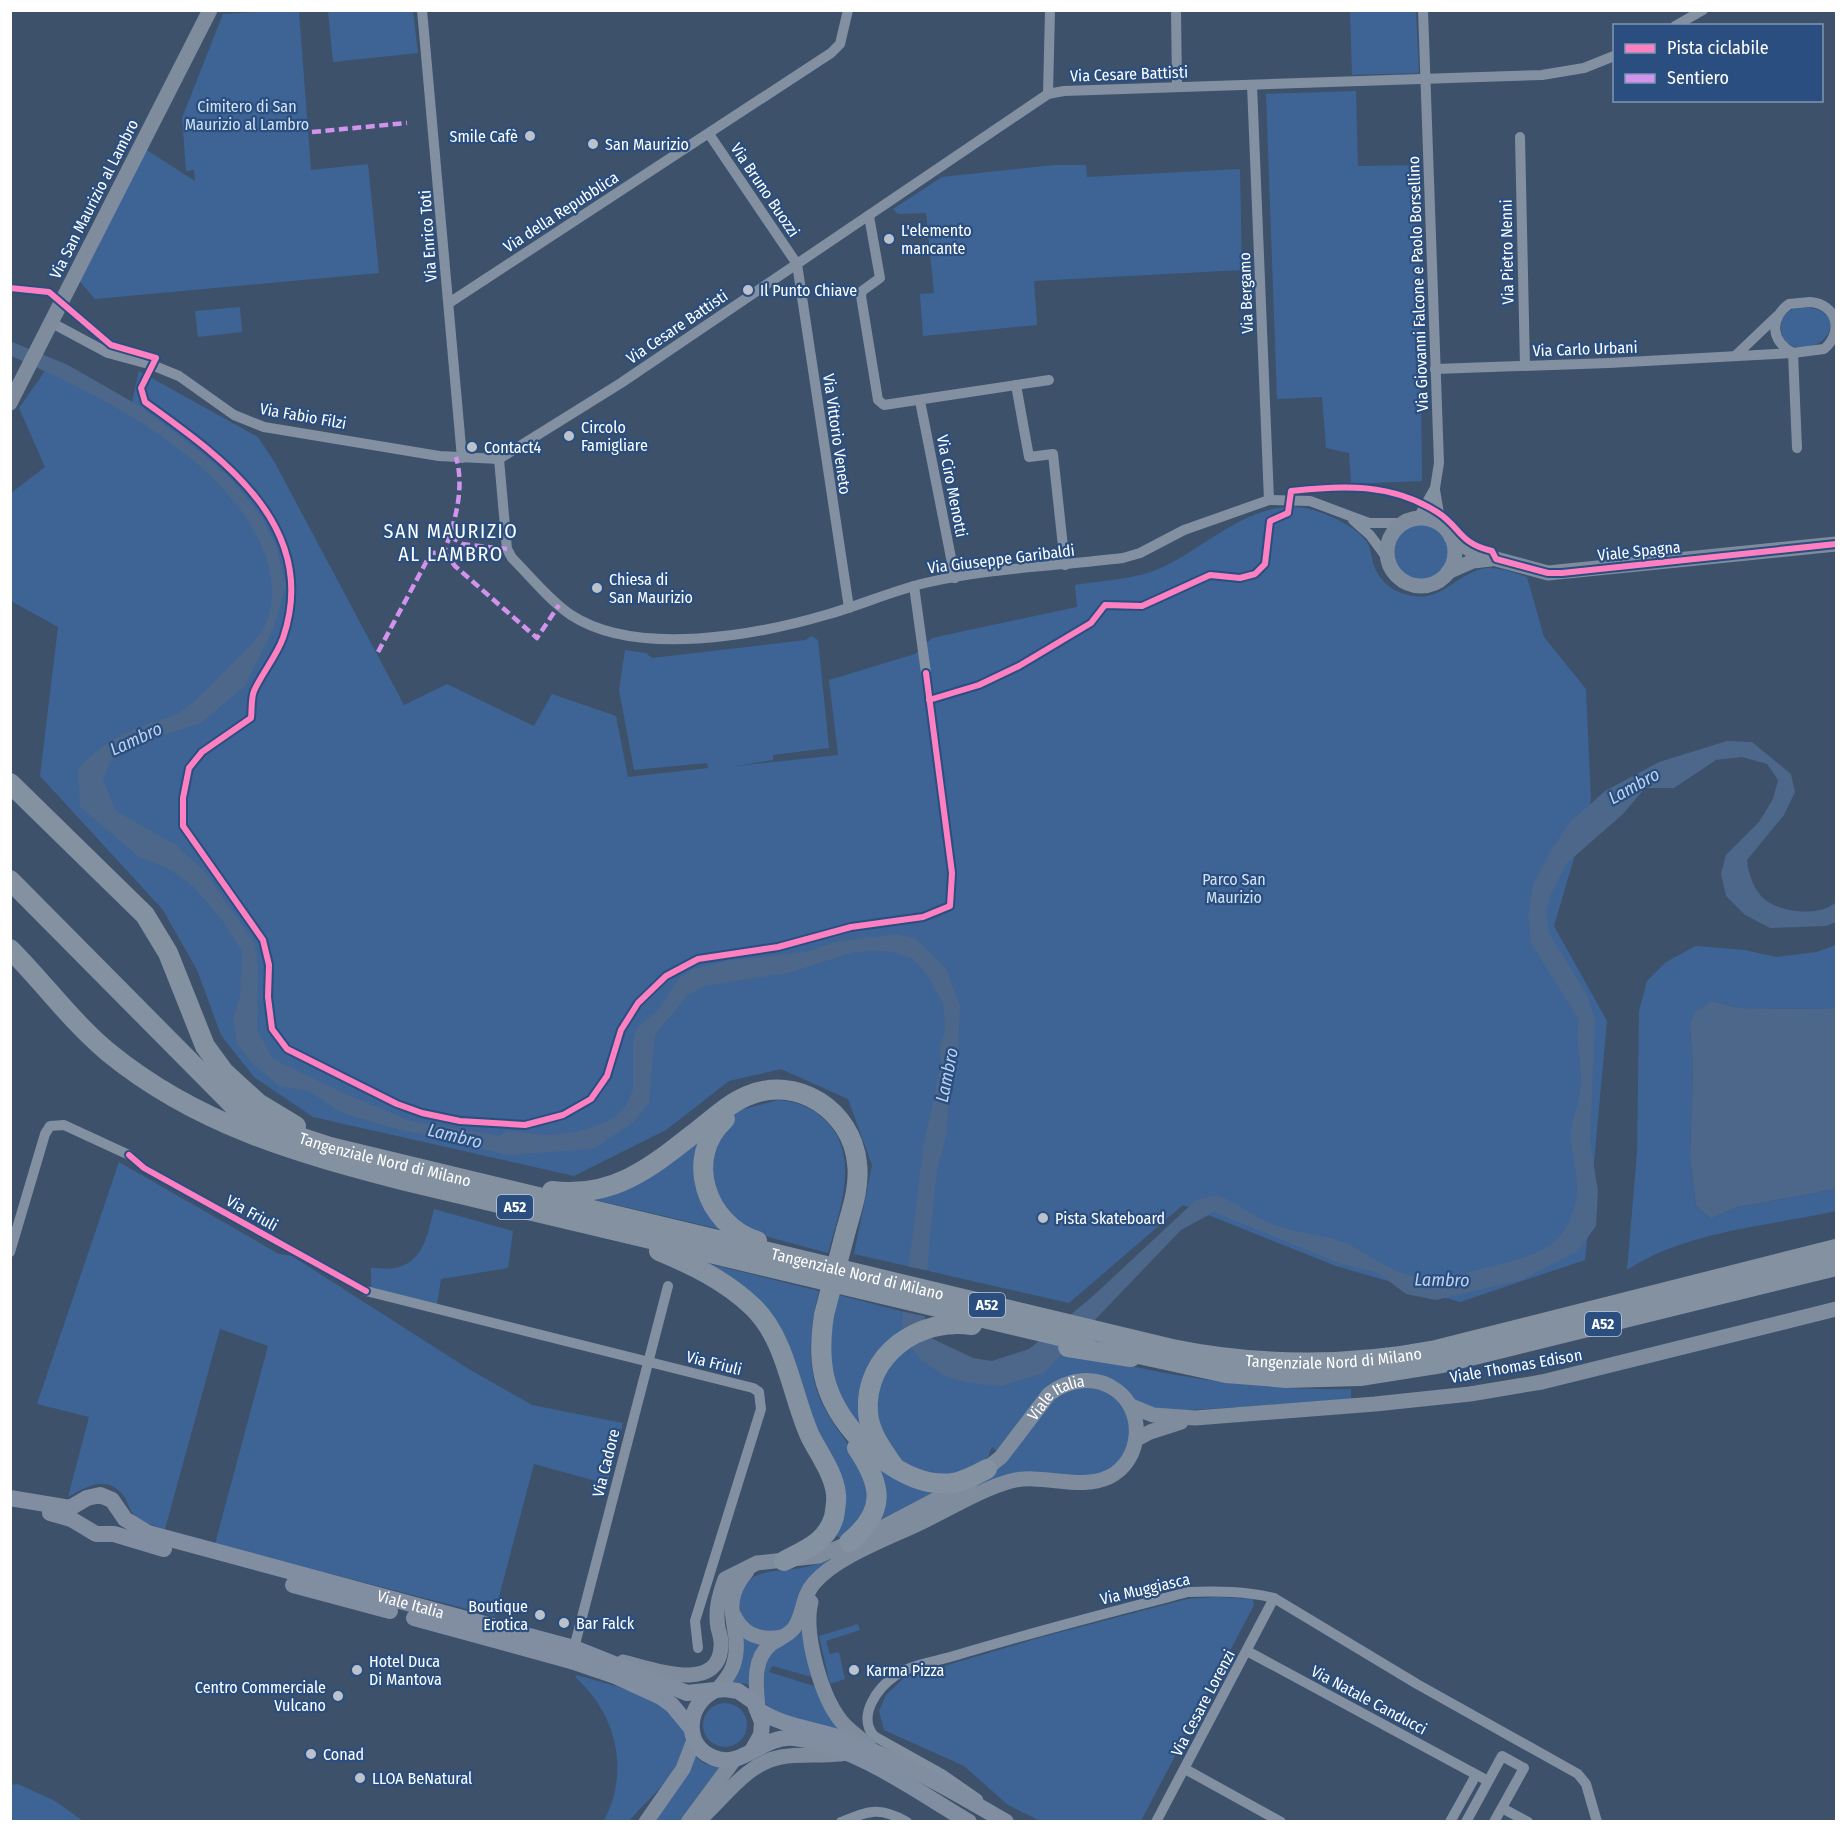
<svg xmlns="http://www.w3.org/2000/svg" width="1847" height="1832" font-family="'Fira Sans Condensed',sans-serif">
  <rect width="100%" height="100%" fill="#3d516b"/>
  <g fill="#3d6495">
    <polygon points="274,11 299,11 311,170 368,164 379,273 95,299 76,277 145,149 195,181 194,170 186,171 182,118 223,14"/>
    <polygon points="328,11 413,11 418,53 333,62"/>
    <polygon points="1350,11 1416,11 1419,73 1352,75"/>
    <polygon points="1356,91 1358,166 1419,165 1422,481 1351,484 1349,453 1326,448 1322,397 1277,399 1266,94"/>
    <polygon points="1054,165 1086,165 1087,177 1240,169 1242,270 1034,281 1037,325 923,336 920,294 934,293 926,213 898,214 893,209 942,177"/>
    <polygon points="240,307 242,332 198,337 195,311"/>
    <path d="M 1810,308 C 1845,312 1831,352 1796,347 C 1779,344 1775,318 1791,310 C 1796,308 1804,308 1810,308 Z"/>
    <path d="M 50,364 L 131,407 L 139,371 L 258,437 L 275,463 L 404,705 L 447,684 L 534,726 L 552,694 L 616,716 L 628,777 L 708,768 L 707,763 L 634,770 L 619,690 L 625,650 L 646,653 L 652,658 L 806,640 L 811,636 L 818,640 L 829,748 L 773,755 L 773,760 L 736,766 L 838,755 L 829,680 L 915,654 L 932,638 L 1077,607 L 1075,585 C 1099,581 1134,579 1156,570 C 1213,546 1258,487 1325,514 C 1339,520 1358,529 1367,542 C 1371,549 1371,555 1373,563 C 1379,582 1394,593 1413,596 C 1442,602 1459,571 1487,568 C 1500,567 1515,573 1527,577 L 1544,637 L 1586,689 L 1591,800 L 1554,926 L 1607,1021 L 1585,1260 L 1460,1302 L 1336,1266 L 1183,1205 L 1069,1303 L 854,1254 L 872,1165 L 848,1099 L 781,1069 L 729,1081 L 666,1130 L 574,1176 L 313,1117 L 254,1077 L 221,1035 L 197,970 L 163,910 L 40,776 L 58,627 L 11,601 L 11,493 L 45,467 L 19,408 Z"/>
    <circle cx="1421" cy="552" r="28"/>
    <path d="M 1836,945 L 1836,1006 L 1831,1009 L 1739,1008 L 1712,1001 L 1690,1027 L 1693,1069 L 1690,1155 L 1696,1206 L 1711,1219 L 1734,1208 L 1836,1189 L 1836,1211 C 1769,1226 1685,1231 1627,1270 L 1637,1153 L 1639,1011 L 1647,981 L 1666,962 L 1696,946 L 1745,950 L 1776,957 L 1816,952 Z"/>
    <path d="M 778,1100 C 799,1102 812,1107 827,1122 C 861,1158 839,1212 828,1253 L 739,1229 L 710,1189 L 717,1132 L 740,1110 Z"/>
    <polygon points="704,1132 708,1213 719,1229 592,1199"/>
    <path d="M 119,1162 L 279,1254 L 292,1256 L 467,1368 L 532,1405 L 623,1423 L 607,1484 L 534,1464 L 494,1616 L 215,1544 L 268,1346 L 220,1329 L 165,1529 C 154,1526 143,1523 134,1515 C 129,1510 128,1501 123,1495 C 106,1474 86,1487 68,1497 L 89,1417 L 37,1404 Z"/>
    <path d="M 434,1209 L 513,1231 L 508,1268 L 441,1279 L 437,1305 L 371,1288 L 371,1268 C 379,1268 391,1270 399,1267 C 425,1259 428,1232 434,1209 Z"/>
    <path d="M 706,1263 L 819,1291 C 810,1326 806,1365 820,1399 C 830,1422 847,1440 859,1462 C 866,1473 867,1489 870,1501 L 851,1532 L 839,1538 L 834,1533 L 814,1432 L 798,1377 Z"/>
    <polygon points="835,1294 904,1312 905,1330 883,1348 868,1438 851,1421 828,1367"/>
    <path d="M 909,1343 L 1024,1378 L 1043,1373 L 1064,1351 C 1164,1375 1248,1391 1351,1389 L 1351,1400 L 1159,1412 L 1081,1374 L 996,1451 L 992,1447 L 986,1462 L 975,1469 L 939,1476 L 902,1463 L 877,1430 L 873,1391 L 903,1346 Z"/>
    <path d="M 1085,1384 L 1120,1397 L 1132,1422 L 1128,1455 L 1100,1477 L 1035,1475 L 836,1560 L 782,1632 L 755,1631 C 745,1620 738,1614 740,1599 C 744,1568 777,1572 801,1568 C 812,1566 822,1563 832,1559 L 968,1487 L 1054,1396 Z"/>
    <polygon points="875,1459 942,1489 875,1527"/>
    <polygon points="1215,1597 1253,1599 1254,1605 1141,1821 1040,1821 1008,1805 964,1766 884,1730 879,1711 886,1695 904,1678 1042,1637 1187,1599"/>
    <polygon points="858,1624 860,1630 826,1641 830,1654 839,1652 845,1679 830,1684 819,1636"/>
    <path d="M 803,1627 L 812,1677 L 772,1666 L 769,1672 L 814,1686 L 821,1691 L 847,1733 C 827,1728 772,1721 764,1700 C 761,1690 762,1676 761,1666 L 778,1645 Z"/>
    <polygon points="738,1630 767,1643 753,1690 747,1684 728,1681"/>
    <path d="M 577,1675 C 614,1687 716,1704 677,1766 C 664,1787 644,1803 629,1821 L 604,1821 C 630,1771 617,1714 575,1677 Z"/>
    <circle cx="725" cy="1725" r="22"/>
    <polygon points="694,1755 703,1763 719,1768 679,1821 652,1822"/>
    <polygon points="18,1784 55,1801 83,1821 11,1821 11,1785"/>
  </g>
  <g fill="#4c6789">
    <path d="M 10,341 L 68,365 L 143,408 L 204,455 L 230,478 L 261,516 L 276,545 L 286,586 L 273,629 L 245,686 L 201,723 L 149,740 L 111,761 L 103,779 L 116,811 L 176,845 L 205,872 L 255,943 L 258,967 L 257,1030 L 273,1059 L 346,1094 L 408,1120 L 499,1136 L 507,1131 L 547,1135 L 576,1132 L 607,1122 L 617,1115 L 627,1104 L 633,1089 L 633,1041 L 636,1029 L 659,1009 L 679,978 L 693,969 L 731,960 L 806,952 L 835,942 L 895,934 L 915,938 L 946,968 L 960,1006 L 958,1056 L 950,1089 L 946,1137 L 937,1171 L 930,1234 L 924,1315 L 931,1338 L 973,1358 L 992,1361 L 1029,1349 L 1092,1297 L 1196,1200 C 1203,1198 1211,1196 1218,1196 C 1229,1198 1257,1218 1270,1223 C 1293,1233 1317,1233 1340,1241 C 1363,1249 1383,1268 1405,1274 C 1438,1283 1477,1270 1508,1262 C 1536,1255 1560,1246 1571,1217 C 1583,1185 1574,1171 1571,1141 C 1569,1124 1578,1109 1580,1092 C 1584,1067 1574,1043 1579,1020 L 1531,943 L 1528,915 L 1533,884 L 1553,847 L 1571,821 L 1605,791 L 1659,762 L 1727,741 L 1752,742 L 1791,774 L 1795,792 L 1784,815 L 1747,860 C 1748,873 1754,890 1764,899 C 1780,913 1821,917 1836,902 L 1836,922 L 1826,926 L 1770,928 L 1745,915 L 1726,896 L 1721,874 L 1726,855 L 1759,822 L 1773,799 L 1778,780 L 1767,764 L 1742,757 L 1716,760 L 1674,788 L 1645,788 L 1623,814 L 1567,863 L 1550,896 L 1546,914 L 1549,933 L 1586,993 L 1595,1020 L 1590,1141 L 1598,1191 L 1596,1226 L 1578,1251 L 1522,1280 L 1436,1300 L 1406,1294 L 1378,1273 L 1341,1264 L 1214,1212 L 1181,1230 L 1044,1373 L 1001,1386 L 967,1383 L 943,1375 L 921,1360 L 910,1346 L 902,1323 L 923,1147 L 941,1065 L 940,1047 L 945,1029 L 943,1003 L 927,975 L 912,958 L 888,951 L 854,952 L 788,973 L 705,986 L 687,996 L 655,1035 L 649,1103 L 634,1122 L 594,1149 L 507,1155 L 378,1124 L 340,1112 L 309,1091 L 279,1086 L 254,1065 L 237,1044 L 233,1019 L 240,996 L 242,952 L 224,923 L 194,887 L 169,869 L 139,857 L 80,807 L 78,768 C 97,749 117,735 142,726 C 153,721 170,719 180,712 C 199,699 217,679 233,663 C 243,652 260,638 265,625 C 276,600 273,575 263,550 C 226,457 98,394 11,356 Z"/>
    <polygon points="1712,1001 1739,1008 1831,1009 1836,1006 1836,1189 1734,1208 1711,1219 1696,1206 1690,1155 1693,1069 1690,1027 1694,1013"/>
  </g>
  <polygon fill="#3d516b" points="905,1266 930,1271 928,1317 901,1311"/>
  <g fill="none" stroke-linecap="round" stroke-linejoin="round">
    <g stroke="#8290a2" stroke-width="10">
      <polyline points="422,10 462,458"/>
      <polyline points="1176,10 1177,87"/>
      <polyline points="1675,26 1703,10"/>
      <polyline points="1252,85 1269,500"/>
      <polyline points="1048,94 1050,10"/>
      <polyline points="709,134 797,264 849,608"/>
      <polyline points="1520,137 1525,366"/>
      <polyline points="869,216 880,278 862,291 861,296 878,400 884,405 1049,380"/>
      <path d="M 1810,302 C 1837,304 1844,332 1824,349 L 1793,353 C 1771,341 1769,319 1789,304 Z"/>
      <polyline points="449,303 831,53 840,44 848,10"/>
      <polyline points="52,323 108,353 152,365 179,376 234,415 264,427 439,456 499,459 621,383 1048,94 1064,91 1542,75 1584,68 1614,56"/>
      <polyline points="1735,356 1777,316"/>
      <polyline points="1435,369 1609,363 1793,353 1797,448"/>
      <polyline points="1016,385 1029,457 1053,454 1065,565"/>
      <polyline points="920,401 955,578"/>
      <path d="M 499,459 L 507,549 L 512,558 C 531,577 549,600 571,615 C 637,658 758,635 829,614 C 861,605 892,591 925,583 C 990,568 1057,566 1123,558 L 1140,553 L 1184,530 L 1269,500 L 1310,501 L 1369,523 L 1403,523"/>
      <polyline points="1435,490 1441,525"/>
      <polyline points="1418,518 1435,488 1439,463 1423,10"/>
      <polyline points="1353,520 1370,535 1387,558"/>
      <polyline points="914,586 926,673"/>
      <polyline points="10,1252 45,1134 50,1126 64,1125 129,1155"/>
      <polyline points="366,1291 753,1388 759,1392 761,1409 695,1621 698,1648"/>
      <polyline points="574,1648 668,1286"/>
      <polyline points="1247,1651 1488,1781"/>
      <polyline points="1185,1769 1281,1822"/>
      <path d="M 978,1799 L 942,1774 L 874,1736 C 857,1716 877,1688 896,1675 C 912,1664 939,1661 957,1655 C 1033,1632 1111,1612 1188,1592 C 1217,1591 1246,1591 1274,1598 L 1417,1684 L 1578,1774 L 1586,1784 L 1597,1822"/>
      <polyline points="1502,1808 1528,1822"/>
      <path d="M 841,1822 C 869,1811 879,1806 907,1822"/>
      <polyline points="1156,1822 1274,1598"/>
      <polyline points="1450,1822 1476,1775"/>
      <polyline points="1466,1822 1502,1756 1524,1768 1494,1822"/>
    </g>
    <g stroke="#7e8c9d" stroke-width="15">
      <polyline points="10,403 210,10"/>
      <circle cx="1421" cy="552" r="34"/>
      <polyline points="1451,537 1469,549 1496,559 1548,573 1836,544"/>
      <polyline points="1448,572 1473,561 1491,559"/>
      <polyline points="1131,1406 1153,1415 1195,1418 1375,1404 1470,1394 1542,1382 1836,1309"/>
      <polyline points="1137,1439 1150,1432 1181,1422"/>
      <path d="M 811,1602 C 803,1633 821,1696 841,1721 C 849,1731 858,1737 869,1745"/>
      <path d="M 734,1615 C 743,1635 760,1641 781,1637"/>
      <path id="s1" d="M 623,1662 C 649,1668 718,1695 721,1647 C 722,1640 720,1635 718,1628 C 715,1610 719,1596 725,1579 L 757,1563 L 819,1556 L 878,1530 L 971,1481 L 1001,1457 L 1049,1394 C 1069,1379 1095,1375 1116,1390 C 1146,1411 1142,1461 1109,1477 C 1079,1491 1043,1473 1011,1481 C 982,1489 955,1506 928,1519 C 895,1536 838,1555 814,1583 C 801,1598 804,1615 794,1628 C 789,1635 778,1639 771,1644 C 752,1659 756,1686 758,1707"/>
      <path d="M 717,1690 C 723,1683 730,1675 733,1666 C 746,1629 715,1608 747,1571"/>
      <polyline points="646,1822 683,1769 694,1740"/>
      <polyline points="688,1822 734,1760"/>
      <path d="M 697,1822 C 723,1800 746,1763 781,1757 C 802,1753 824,1757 846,1753"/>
    </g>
    <g stroke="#818da1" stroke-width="16">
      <path id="s2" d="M 10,1498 L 70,1508 L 87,1498 L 100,1495 L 112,1500 L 125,1519 L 148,1533 L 574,1648 L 687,1693 L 725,1689 L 738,1691 L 754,1702 L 762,1722 L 761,1735 L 752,1751"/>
      <polyline points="50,1513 71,1519 96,1534 114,1534 164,1549"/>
      <polyline points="293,1585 390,1611"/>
      <polyline points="414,1618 571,1661 615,1676 661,1697 672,1705 691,1728"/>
      <path d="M 712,1692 C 687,1706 683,1744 712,1757 C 741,1771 762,1735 793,1738 C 853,1744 918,1792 969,1822"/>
      <path d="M 760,1711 C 786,1728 818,1729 846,1740 C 901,1761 955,1792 1006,1822"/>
    </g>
    <g stroke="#8391a1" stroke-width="20">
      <polyline points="10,783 145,915 168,953 205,1046 224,1072 258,1103 296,1126"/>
      <path id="s3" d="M 10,880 L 239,1111 L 269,1127 L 330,1147 L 1172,1349 C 1261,1367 1347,1367 1436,1350 L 1836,1249"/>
      <path d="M 10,949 C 44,983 71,1021 108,1052 C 197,1125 298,1153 406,1181 L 1085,1342"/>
      <path d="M 725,1119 C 683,1157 706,1225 757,1241"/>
      <path d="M 552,1191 C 616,1199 655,1164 702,1127 C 716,1116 730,1103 747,1096 C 797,1074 852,1111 857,1163 C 860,1186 852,1209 846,1230"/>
      <path d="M 659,1251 C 693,1265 726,1281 753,1307 C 787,1340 791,1394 810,1436 C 819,1454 834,1474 836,1494 C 837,1502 835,1510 834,1517 C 827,1542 805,1550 784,1561"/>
      <path d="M 824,1315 C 820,1341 819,1367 829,1392 C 845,1435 903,1490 953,1483 C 965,1481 976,1475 987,1469"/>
      <polyline points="1068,1347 1131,1357"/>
      <polyline points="1120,1350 1226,1373 1286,1378 1360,1376 1442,1363 1836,1266"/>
      <path d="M 893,1465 C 882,1449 869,1432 868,1412 C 864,1354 920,1317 972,1325"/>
      <path d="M 849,1542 C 887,1511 882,1485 857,1448"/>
    </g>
    <polyline stroke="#8391a1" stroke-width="20" points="824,1315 846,1230"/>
    <g stroke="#d193ec" stroke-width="4.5" stroke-dasharray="9 4.5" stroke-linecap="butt">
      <polyline points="312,132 407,123"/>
      <polyline points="450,536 462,544 507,549"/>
      <polyline points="444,552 455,566 537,638 559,605"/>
      <path d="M 378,652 L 431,553 L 444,552 C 455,523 465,488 456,457"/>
    </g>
    <g stroke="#294e7f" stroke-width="10">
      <g id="cycleway">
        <path d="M 10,288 L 49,292 L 111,345 L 156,358 L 141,388 L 145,402 C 223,458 321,527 283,638 C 276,657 262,673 254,691 C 251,698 252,709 251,718 L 202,752 L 189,768 L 183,798 L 183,826 L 263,940 L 269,965 L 268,997 L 272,1029 L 287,1049 L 397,1104 L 422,1113 L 460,1121 L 525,1125 L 563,1115 L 591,1099 L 607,1076 L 621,1030 L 638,1003 L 666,976 L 698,959 L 778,947 L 851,927 L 923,917 L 950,906 L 952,873 L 926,673"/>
        <path d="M 929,700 L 979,685 L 1019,666 L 1091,623 L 1105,605 L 1142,606 L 1210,575 L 1240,578 L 1255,574 L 1265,564 L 1270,521 L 1288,513 L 1291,491 C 1343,485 1391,483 1437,512 C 1461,527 1458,543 1492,551 L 1496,559 L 1548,573 L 1562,573 L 1836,544"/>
        <polyline points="129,1155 144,1168 366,1291"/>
      </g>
    </g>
    <use href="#cycleway" stroke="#ff80c0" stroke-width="6"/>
  </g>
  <g fill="#bbc2cb" stroke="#294e7f" stroke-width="2">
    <circle cx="530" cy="136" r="6"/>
    <circle cx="593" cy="144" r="6"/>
    <circle cx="889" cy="239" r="6"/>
    <circle cx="748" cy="290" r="6"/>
    <circle cx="569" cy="436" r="6"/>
    <circle cx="472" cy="447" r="6"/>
    <circle cx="597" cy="588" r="6"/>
    <circle cx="1043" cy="1218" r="6"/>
    <circle cx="540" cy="1615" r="6"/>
    <circle cx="564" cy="1623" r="6"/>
    <circle cx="357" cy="1670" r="6"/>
    <circle cx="854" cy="1670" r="6"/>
    <circle cx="338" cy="1696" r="6"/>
    <circle cx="311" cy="1754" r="6"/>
    <circle cx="360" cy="1778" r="6"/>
  </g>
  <g text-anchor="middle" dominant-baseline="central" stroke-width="4.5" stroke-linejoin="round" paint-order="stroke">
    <g fill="#294e7f" stroke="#bfcad9" stroke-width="1.5">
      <rect x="497" y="1195" width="36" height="24" rx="4.5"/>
      <rect x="969" y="1293" width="36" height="24" rx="4.5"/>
      <rect x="1585" y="1312" width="36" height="24" rx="4.5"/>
    </g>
    <g font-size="15" font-weight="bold" fill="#fff">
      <text x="515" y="1207">A52</text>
      <text x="987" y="1305">A52</text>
      <text x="1603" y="1324">A52</text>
    </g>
    <g font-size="16" fill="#fff" stroke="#294e7f">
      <text transform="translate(1129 74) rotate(-2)">Via Cesare Battisti</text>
      <text transform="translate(765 190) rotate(56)">Via Bruno Buozzi</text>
      <text transform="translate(94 199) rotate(-63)">Via San Maurizio al Lambro</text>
      <text transform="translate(561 212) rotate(-33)">Via della Repubblica</text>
      <text transform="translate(428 236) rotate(-94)">Via Enrico Toti</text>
      <text transform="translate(1507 252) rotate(-91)">Via Pietro Nenni</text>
      <text transform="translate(1418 284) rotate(-92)">Via Giovanni Falcone e Paolo Borsellino</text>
      <text transform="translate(1246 293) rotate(-92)">Via Bergamo</text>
      <text transform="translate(677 327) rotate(-34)">Via Cesare Battisti</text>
      <text transform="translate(1585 349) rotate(-2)">Via Carlo Urbani</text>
      <text transform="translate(303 416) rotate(10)">Via Fabio Filzi</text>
      <text transform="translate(837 434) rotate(82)">Via Vittorio Veneto</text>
      <text transform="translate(952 486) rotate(79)">Via Ciro Menotti</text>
      <text transform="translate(1639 551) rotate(-6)">Viale Spagna</text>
      <text transform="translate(1001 559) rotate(-7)">Via Giuseppe Garibaldi</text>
      <text stroke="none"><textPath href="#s3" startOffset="480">Tangenziale Nord di Milano</textPath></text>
      <text transform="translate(252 1213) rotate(29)">Via Friuli</text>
      <text stroke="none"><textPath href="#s3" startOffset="966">Tangenziale Nord di Milano</textPath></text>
      <text stroke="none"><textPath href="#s3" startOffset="1452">Tangenziale Nord di Milano</textPath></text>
      <text transform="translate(714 1363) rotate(14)">Via Friuli</text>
      <text transform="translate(1516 1366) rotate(-10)">Viale Thomas Edison</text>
      <text stroke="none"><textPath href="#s1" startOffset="574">Viale Italia</textPath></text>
      <text transform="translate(606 1463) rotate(-76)">Via Cadore</text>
      <text transform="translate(1145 1589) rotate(-13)">Via Muggiasca</text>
      <text stroke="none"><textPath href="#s2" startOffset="429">Viale Italia</textPath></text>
      <text transform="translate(1369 1700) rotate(28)">Via Natale Canducci</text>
      <text transform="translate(1203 1703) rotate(-62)">Via Cesare Lorenzi</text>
    </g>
    <g font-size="16" fill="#d2e2f4" stroke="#294e7f">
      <text x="247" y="106">Cimitero di San<tspan x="247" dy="18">Maurizio al Lambro</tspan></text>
      <text x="1234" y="879">Parco San<tspan x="1234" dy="18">Maurizio</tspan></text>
    </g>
    <g font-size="16" fill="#fff" stroke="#294e7f" text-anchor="start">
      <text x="518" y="136" text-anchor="end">Smile Cafè</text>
      <text x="605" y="144">San Maurizio</text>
      <text x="901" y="230">L'elemento<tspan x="901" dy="18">mancante</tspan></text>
      <text x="760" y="290">Il Punto Chiave</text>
      <text x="581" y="427">Circolo<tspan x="581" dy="18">Famigliare</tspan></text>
      <text x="484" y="447">Contact4</text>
      <text x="609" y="579">Chiesa di<tspan x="609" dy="18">San Maurizio</tspan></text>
      <text x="1055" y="1218">Pista Skateboard</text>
      <text x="528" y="1606" text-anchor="end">Boutique<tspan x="528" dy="18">Erotica</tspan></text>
      <text x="576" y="1623">Bar Falck</text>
      <text x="369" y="1661">Hotel Duca<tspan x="369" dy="18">Di Mantova</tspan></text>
      <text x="866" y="1670">Karma Pizza</text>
      <text x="326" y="1687" text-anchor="end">Centro Commerciale<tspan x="326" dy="18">Vulcano</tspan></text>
      <text x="323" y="1754">Conad</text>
      <text x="372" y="1778">LLOA BeNatural</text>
    </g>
    <g font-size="18" font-style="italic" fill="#bbd1ed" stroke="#294e7f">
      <text transform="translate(136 739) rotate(-25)">Lambro</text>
      <text transform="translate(1634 786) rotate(-29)">Lambro</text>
      <text transform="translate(947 1075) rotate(-79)">Lambro</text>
      <text transform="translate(455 1136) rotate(14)">Lambro</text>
      <text transform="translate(1442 1280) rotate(1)">Lambro</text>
    </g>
    <g font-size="20" letter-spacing="1.5" fill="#fff" stroke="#294e7f">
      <text x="451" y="531">SAN MAURIZIO<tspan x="451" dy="23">AL LAMBRO</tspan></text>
    </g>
  </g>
  <rect width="1847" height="1832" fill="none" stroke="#ffffff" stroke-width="24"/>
  <rect x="1613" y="24" width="210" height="78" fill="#294e7f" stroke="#7f95b2" stroke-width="1.5"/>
  <rect x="1625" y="44" width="30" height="9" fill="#ff80c0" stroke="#7f95b2" stroke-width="1.5"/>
  <text x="1667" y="54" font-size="18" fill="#ffffff">Pista ciclabile</text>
  <rect x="1625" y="74" width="30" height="9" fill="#d193ec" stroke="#7f95b2" stroke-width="1.5"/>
  <text x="1667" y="84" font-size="18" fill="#ffffff">Sentiero</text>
</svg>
